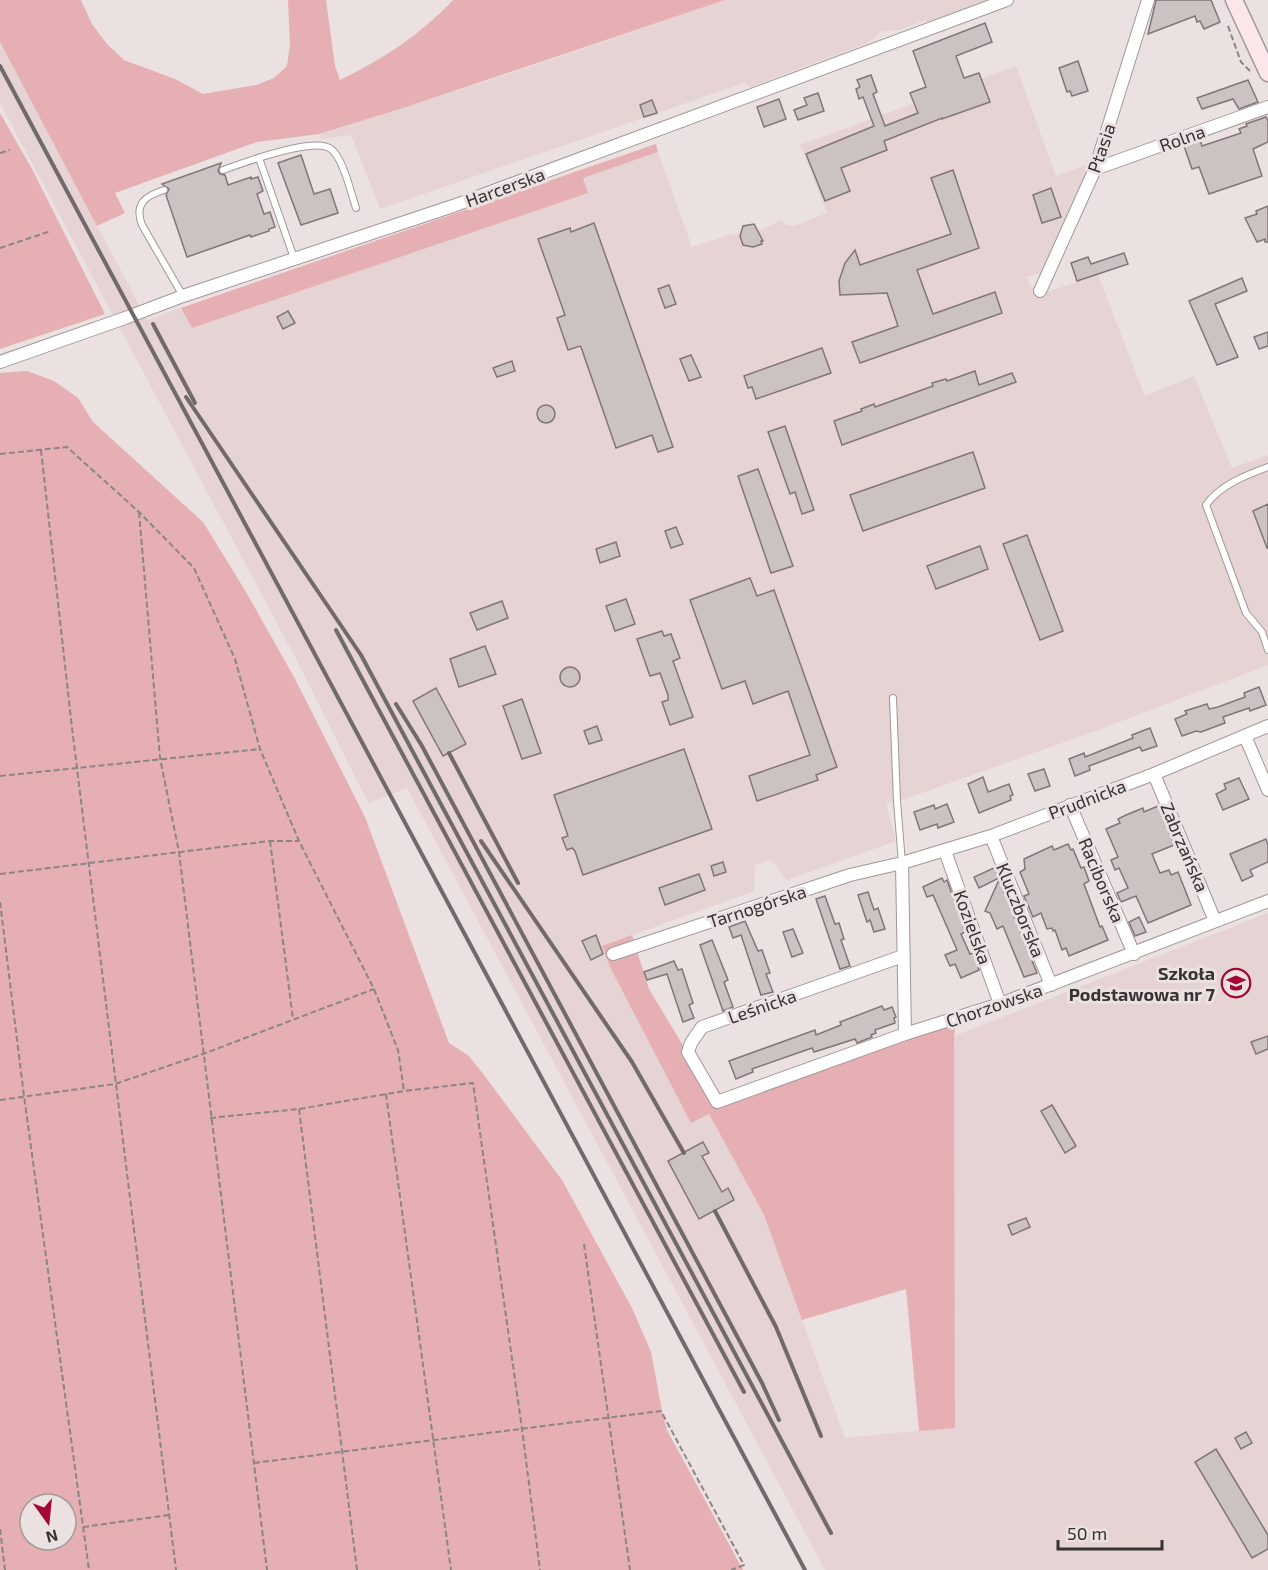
<svg xmlns="http://www.w3.org/2000/svg" width="1268" height="1570" font-family="'Exo 2',sans-serif">
  <rect width="100%" height="100%" fill="#ece1e1"/>
  <g fill="#e6d3d4">
    <polygon points="725,0 1003,0 930,29 926,20 899,30 882,31 867,43 751,87 744,83 380,209 351,135 321,139 319,134 502,76"/>
    <polygon points="0,42 147,320 181,308 192,328 587,193 582,178 658,152 692,247 729,235 763,229 781,220 786,225 794,226 827,213 800,145 1016,66 1056,176 1086,165 1087,174 1043,272 1027,277 1031,287 1040,291 1050,291 1098,275 1145,396 1194,376 1232,468 1268,455 1268,665 1101,729 905,799 886,803 896,841 787,880 771,860 755,865 754,891 602,946 610,967 691,1122 708,1113 764,1215 845,1438 955,1427 954,1036 1268,913 1268,1570 825,1570 407,788 369,803 357,781 296,659 0,103"/>
  </g>
  <g fill="#e6afb3" fill-rule="evenodd">
    <path d="M 0,0 L 81,0 L 92,24 L 107,44 L 124,60 L 175,79 L 203,94 L 256,85 L 274,78 L 287,66 L 290,45 L 288,0 L 326,0 L 335,66 L 340,80 C 383,59 420,35 453,0 L 725,0 L 406,107 L 319,134 L 257,142 L 115,193 L 125,213 L 97,226 L 0,42 Z"/>
    <polygon points="0,113 32,169 105,314 0,349"/>
    <polygon points="656,144 658,152 583,178 588,193 192,328 181,308"/>
    <path d="M 27,371 L 54,381 L 78,398 L 93,422 L 203,522 L 246,592 L 294,677 L 365,817 L 449,1043 L 469,1056 L 484,1075 L 562,1180 L 632,1308 L 651,1352 L 662,1411 L 667,1430 L 743,1570 L 0,1570 L 0,373 ZM 30,1504 L 66,1504 L 66,1540 L 30,1540 Z"/>
    <polygon points="632,935 649,989 717,1102 957,1018 954,1036 955,1428 919,1431 906,1289 802,1320 764,1215 709,1114 691,1123 610,967 602,946"/>
  </g>
  <g fill="#cdc2c2" stroke="#817677" stroke-width="1.5">
    <polygon points="1156,0 1211,0 1220,22 1204,29 1200,21 1197,22 1195,16 1148,34"/>
    <polygon points="985,23 992,42 956,56 964,78 979,73 990,102 942,119 942,118 884,141 887,150 841,168 850,191 825,201 806,154 874,126 863,97 859,99 856,89 860,87 857,80 871,75 877,92 873,94 885,126 918,113 910,93 926,87 913,51"/>
    <polygon points="1078,61 1088,91 1072,96 1070,91 1067,92 1059,68"/>
    <polygon points="1248,80 1258,102 1239,109 1233,99 1202,109 1197,98"/>
    <polygon points="818,93 824,111 798,120 794,110 807,105 804,98"/>
    <polygon points="779,99 786,119 764,127 757,107"/>
    <polygon points="652,100 657,113 644,117 640,105"/>
    <polygon points="1266,117 1268,121 1268,142 1253,149 1262,176 1209,194 1199,167 1192,169 1184,146 1200,140 1202,146 1241,133 1239,129 1247,126 1246,124"/>
    <polygon points="301,155 314,194 330,189 338,213 301,225 278,163"/>
    <polygon points="221,163 218,171 220,174 225,175 228,185 251,177 251,179 258,177 263,191 257,194 264,214 270,212 275,227 269,229 269,231 251,237 250,235 187,257 166,195 169,189 162,184"/>
    <polygon points="953,170 979,248 917,270 933,314 995,292 1002,313 860,363 852,342 898,326 887,293 840,295 839,281 845,263 855,250 860,265 951,234 931,178"/>
    <polygon points="1051,188 1061,217 1042,223 1033,195"/>
    <polygon points="1268,206 1268,242 1265,242 1265,239 1257,242 1245,218 1257,214 1256,211"/>
    <polygon points="594,223 673,447 658,452 652,435 616,448 581,347 580,346 568,350 557,318 565,315 538,239 570,228 571,232"/>
    <polygon points="754,224 763,241 761,241 762,244 753,247 743,245 740,236 743,226"/>
    <polygon points="1124,253 1128,264 1077,281 1071,263 1088,257 1091,264"/>
    <polygon points="1242,278 1247,291 1215,304 1238,357 1217,365 1189,301"/>
    <polygon points="669,285 676,304 665,308 658,289"/>
    <polygon points="288,311 295,323 283,329 277,317"/>
    <polygon points="1268,332 1268,346 1259,349 1254,337"/>
    <polygon points="822,348 831,373 756,399 752,387 748,388 744,376"/>
    <polygon points="691,355 701,377 689,381 680,359"/>
    <polygon points="512,361 515,371 497,377 493,368"/>
    <polygon points="975,371 979,385 1012,373 1016,382 842,445 834,421 862,411 861,409 874,404 875,407 933,386 932,383 946,379 947,381"/>
    <circle cx="546" cy="414" r="9"/>
    <polygon points="785,426 814,510 802,514 795,492 790,494 768,432"/>
    <polygon points="973,452 985,488 863,531 850,495"/>
    <polygon points="758,469 793,566 771,573 738,476"/>
    <polygon points="1268,504 1268,548 1267,548 1253,511"/>
    <polygon points="676,527 683,544 671,548 665,531"/>
    <polygon points="1027,535 1063,631 1040,640 1003,544"/>
    <polygon points="616,542 620,556 600,563 596,549"/>
    <polygon points="980,546 988,569 936,589 927,566"/>
    <polygon points="750,578 757,596 774,590 837,767 816,775 818,780 757,801 749,776 810,755 788,691 753,704 745,681 722,689 690,600"/>
    <polygon points="626,599 635,624 615,631 606,606"/>
    <polygon points="502,601 508,618 477,630 470,613"/>
    <polygon points="662,631 664,636 671,634 680,658 673,661 693,717 670,725 662,702 668,700 668,695 660,673 650,676 637,639"/>
    <polygon points="485,646 496,674 459,687 450,659"/>
    <circle cx="570" cy="677" r="10"/>
    <polygon points="1259,687 1266,705 1250,711 1249,708 1223,717 1225,723 1201,732 1196,731 1182,736 1175,719 1187,714 1185,711 1207,704 1209,709 1218,707 1245,697 1244,693"/>
    <polygon points="436,688 466,744 443,756 413,701"/>
    <polygon points="522,699 541,753 522,759 503,706"/>
    <polygon points="597,726 602,740 589,744 584,731"/>
    <polygon points="1150,728 1157,746 1142,751 1140,747 1089,766 1090,770 1075,776 1069,759 1084,753 1085,757 1133,738 1132,735"/>
    <polygon points="684,749 712,829 583,875 575,851 572,848 567,850 562,838 568,836 554,795"/>
    <polygon points="1044,769 1050,786 1035,791 1028,774"/>
    <polygon points="983,777 988,792 1009,784 1013,795 1010,796 1011,800 979,813 968,784"/>
    <polygon points="1239,778 1249,799 1223,810 1216,794 1226,789 1224,784"/>
    <polygon points="947,804 954,822 938,828 937,824 920,830 914,812 934,805 935,809"/>
    <polygon points="1158,806 1174,845 1152,854 1160,873 1169,870 1171,875 1178,872 1191,905 1148,923 1136,896 1121,902 1117,893 1128,888 1119,868 1115,870 1111,860 1118,857 1106,829 1120,823 1118,819 1126,815 1143,808 1144,812"/>
    <polygon points="1266,839 1268,845 1268,862 1250,870 1253,876 1242,881 1230,854"/>
    <polygon points="1068,844 1071,850 1073,849 1081,868 1084,867 1089,881 1084,884 1100,927 1102,926 1108,940 1069,956 1066,948 1062,950 1055,930 1053,931 1052,928 1047,929 1041,913 1033,917 1024,896 1029,894 1020,872 1025,869 1024,859 1052,846 1054,850"/>
    <polygon points="723,862 726,872 714,876 711,866"/>
    <polygon points="994,868 999,878 979,888 974,877"/>
    <polygon points="699,874 705,890 665,905 659,888"/>
    <polygon points="942,878 944,882 947,880 965,932 961,934 970,954 973,953 979,970 961,978 955,964 950,966 945,955 957,950 944,920 933,895 927,897 923,887"/>
    <polygon points="999,880 1037,973 1024,977 1003,926 997,929 990,913 985,911"/>
    <polygon points="868,892 874,910 878,908 885,929 874,932 870,920 867,922 858,895"/>
    <polygon points="825,896 835,924 839,923 844,939 841,940 850,966 840,969 816,899"/>
    <polygon points="1139,917 1146,932 1135,936 1129,922"/>
    <polygon points="745,921 758,951 762,950 770,973 766,974 773,992 761,995 741,935 733,938 729,927"/>
    <polygon points="793,929 803,953 792,957 783,932"/>
    <polygon points="596,935 603,954 591,960 582,941"/>
    <polygon points="712,940 728,980 724,982 733,1007 723,1011 700,945"/>
    <polygon points="674,961 678,970 682,969 693,1003 689,1005 694,1018 683,1022 667,974 647,980 644,972"/>
    <polygon points="882,1006 884,1010 892,1007 896,1017 894,1018 895,1023 875,1030 876,1033 871,1035 872,1037 857,1043 855,1039 814,1052 812,1048 752,1069 753,1072 736,1079 729,1061 815,1030 816,1035 841,1025 840,1022"/>
    <polygon points="1268,1036 1268,1049 1256,1054 1251,1042"/>
    <polygon points="1052,1105 1076,1146 1065,1153 1041,1111"/>
    <polygon points="703,1142 709,1153 702,1156 722,1192 728,1188 734,1200 699,1219 668,1161"/>
    <polygon points="1026,1218 1030,1227 1012,1235 1008,1225"/>
    <polygon points="1246,1432 1252,1443 1241,1449 1235,1438"/>
    <polygon points="1216,1449 1268,1535 1268,1549 1252,1558 1195,1462"/>
  </g>
  <g fill="none" stroke-linecap="round" stroke-linejoin="round">
    <g stroke="#a29798" stroke-width="8">
      <g id="service">
        <polyline points="259,158 294,258"/>
        <path d="M 223,170 C 243,163 314,136 331,149 C 343,158 351,193 356,208"/>
        <path d="M 164,190 C 145,196 134,204 142,225 L 183,296"/>
        <path d="M 1268,467 C 1246,475 1220,485 1206,505 L 1246,613 L 1262,632 L 1268,650"/>
        <polyline points="893,698 897,801 902,863"/>
      </g>
    </g>
    <g stroke="#a29798" stroke-width="14">
      <g id="minor">
        <polyline points="1095,169 1268,107"/>
        <polyline points="1040,291 1095,169 1148,0"/>
        <polyline points="0,362 125,318 183,296 453,206 1007,0"/>
        <polyline points="1245,736 1268,790"/>
        <polyline points="1154,774 1215,921"/>
        <polyline points="1070,805 1134,954"/>
        <polyline points="991,836 1051,985"/>
        <polyline points="945,851 1000,1004"/>
        <polyline points="902,863 905,1034"/>
        <polyline points="613,954 850,875 902,863 991,836 1154,774 1268,726"/>
        <polyline points="903,956 702,1027 691,1043 688,1052 717,1102 905,1034 1000,1004 1268,901"/>
      </g>
    </g>
    <g stroke="#a29798" stroke-width="19">
      <polyline id="secondary" points="1234,0 1268,73"/>
    </g>
    <g stroke="#8c8585" stroke-width="2" stroke-dasharray="6 3" stroke-linecap="butt">
      <polyline points="1228,26 1241,62 1250,71"/>
      <polyline points="0,153 10,150"/>
      <polyline points="0,248 51,231"/>
      <polyline points="41,450 72,728 176,1570"/>
      <polyline points="0,454 67,447 139,512 194,568 235,659 260,749 299,841 374,989 398,1050 404,1091"/>
      <polyline points="139,512 160,758 179,852 267,1570"/>
      <polyline points="0,776 260,749"/>
      <polyline points="270,841 293,1019"/>
      <polyline points="0,874 270,841 298,841"/>
      <polyline points="0,902 24,1096 89,1570"/>
      <polyline points="386,1094 451,1570"/>
      <polyline points="0,1100 115,1084 203,1054 374,989"/>
      <polyline points="299,1109 357,1570"/>
      <polyline points="210,1118 299,1109 404,1091 473,1083 522,1429 540,1570"/>
      <polyline points="584,1244 630,1570"/>
      <polyline points="254,1463 661,1411 744,1565 731,1570"/>
      <polyline points="83,1527 169,1515"/>
      <polyline points="0,1529 5,1570"/>
    </g>
    <use href="#service" stroke="#fff" stroke-width="6"/>
    <use href="#minor" stroke="#fff" stroke-width="12"/>
    <use href="#secondary" stroke="#fbe7e9" stroke-width="16"/>
    <g stroke="#706a6a" stroke-width="4">
      <polyline points="0,66 805,1570"/>
      <polyline points="153,324 195,403"/>
      <polyline points="186,397 361,655 831,1533"/>
      <polyline points="336,630 744,1392"/>
      <polyline points="396,704 422,746 762,1383 779,1420"/>
      <polyline points="449,753 518,883"/>
      <polyline points="481,841 632,1062 684,1153"/>
      <polyline points="715,1211 776,1327 821,1436"/>
    </g>
  </g>
  <defs>
    <g id="school-ring" transform="scale(1.5)"><circle r="9.5" fill="#ece1e1" stroke="#a40737" stroke-width="1.5"/><path d="M0-5L7-2L0 1L-7-2ZM-4 1L0 2.5L4 1V4Q0 6-4 4Z" fill="#a40737"/></g>
  </defs>
  <g fill-rule="evenodd">
    <use href="#school-ring" x="1236" y="983"/>
  </g>
  <g text-anchor="middle" dominant-baseline="central" stroke-width="6" stroke-linejoin="round" paint-order="stroke">
    <g font-size="18" fill="#373333" stroke="#ece1e1">
      <text transform="translate(1182 138) rotate(-20)">Rolna</text>
      <text transform="translate(1101 148) rotate(-71)">Ptasia</text>
      <text transform="translate(505 187) rotate(-20)">Harcerska</text>
      <text transform="translate(1087 799) rotate(-21)">Prudnicka</text>
      <text transform="translate(1185 847) rotate(67)">Zabrzańska</text>
      <text transform="translate(1102 880) rotate(67)">Raciborska</text>
      <text transform="translate(757 906) rotate(-18)">Tarnogórska</text>
      <text transform="translate(1021 910) rotate(68)">Kluczborska</text>
      <text transform="translate(973 927) rotate(70)">Kozielska</text>
      <text transform="translate(994 1005) rotate(-19)">Chorzowska</text>
      <text transform="translate(762 1006) rotate(-19)">Leśnicka</text>
    </g>
    <g font-size="18" font-weight="bold" fill="#373333" stroke="#ece1e1" text-anchor="end">
      <text x="1215" y="973">Szkoła<tspan x="1215" dy="21">Podstawowa nr 7</tspan></text>
    </g>
  </g>
  <g transform="translate(48 1522) rotate(165)"><circle r="28" fill="#ece1e1" stroke="#a49b9b" stroke-width="1.5"/>
  <path d="M0-4.5L10 22L0 15L-10 22Z" fill="#a40737"/>
  <text y="-9" font-size="16" font-weight="bold" text-anchor="middle" fill="#373333">N</text>
  </g>
  <path d="M1058 1540v9h104v-9" fill="none" stroke="#373333" stroke-width="3"/>
  <text x="1067" y="1540" font-size="18" fill="#373333" stroke="#ece1e1" stroke-width="4.5" paint-order="stroke">50 m</text>
</svg>
